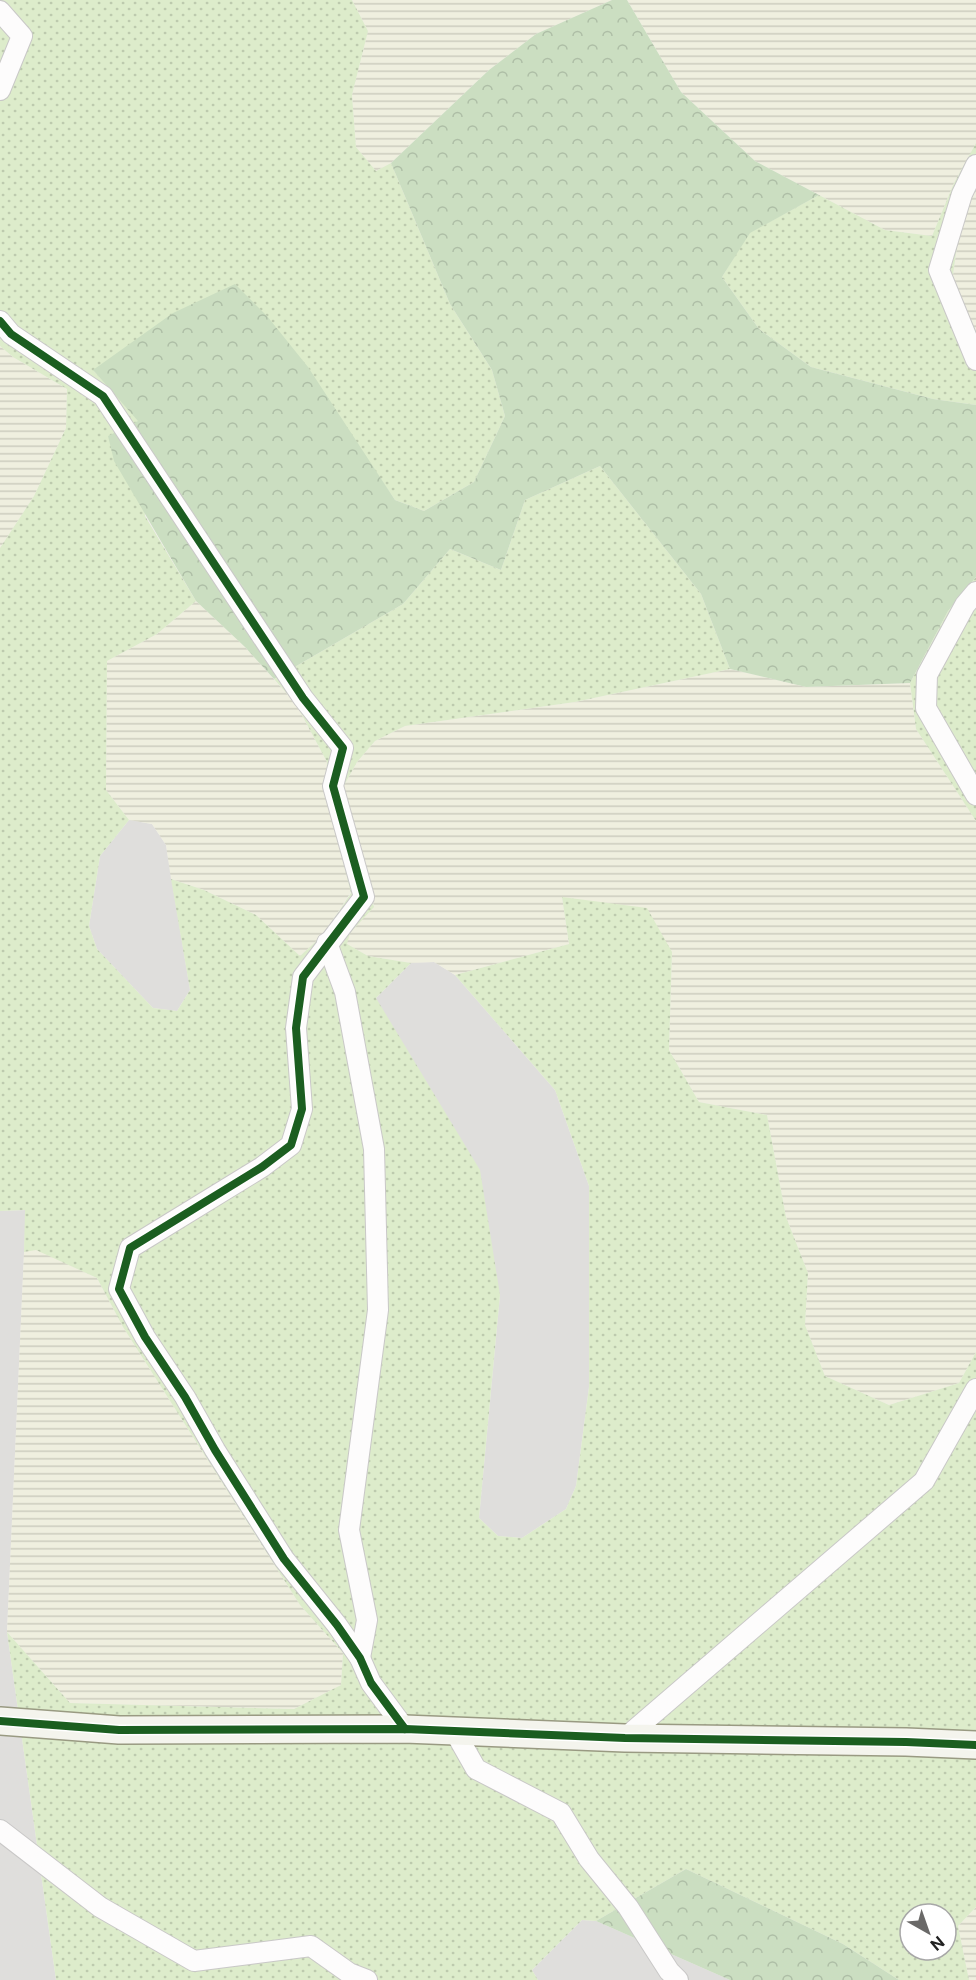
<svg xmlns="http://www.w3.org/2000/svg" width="976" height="1980" font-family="'Public Sans',sans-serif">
  <defs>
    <pattern id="farmland-rules" width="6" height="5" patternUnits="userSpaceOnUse" patternTransform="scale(1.5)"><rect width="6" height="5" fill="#efefdf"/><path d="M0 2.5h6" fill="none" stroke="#cdcdbf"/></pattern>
    <pattern id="grass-dots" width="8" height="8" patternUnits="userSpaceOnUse" patternTransform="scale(1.5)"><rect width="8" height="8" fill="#ddeccb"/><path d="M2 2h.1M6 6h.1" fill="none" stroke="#bdcaae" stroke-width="1.8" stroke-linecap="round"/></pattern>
    <pattern id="forest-crowns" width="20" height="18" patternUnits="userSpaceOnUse" patternTransform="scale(1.5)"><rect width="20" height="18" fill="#cbdec1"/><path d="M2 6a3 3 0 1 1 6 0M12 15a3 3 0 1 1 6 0" fill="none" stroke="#aebea6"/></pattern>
  </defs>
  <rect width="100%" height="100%" fill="#f0eeeb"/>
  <g fill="#dfdedc">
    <polygon points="129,820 152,824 166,845 190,990 177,1011 153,1008 97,949 89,926 100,856"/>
    <polygon points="434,962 455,975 555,1090 589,1186 589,1387 576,1486 566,1509 522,1538 498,1536 479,1518 500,1295 376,998 411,963"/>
    <polygon points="26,1210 7,1632 56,1980 0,1980 0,1211"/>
    <polygon points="582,1920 596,1921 730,1980 538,1980 532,1970"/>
  </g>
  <g fill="url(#farmland-rules)">
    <polygon points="352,0 612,0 536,34 489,70 391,163 376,171 356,147 352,95 368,31"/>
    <polygon points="627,0 976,0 976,143 954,183 932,236 885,230 755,161 681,92"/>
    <polygon points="976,187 976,332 952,282 958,239 968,199"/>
    <polygon points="0,346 13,357 67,389 66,428 34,496 0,548"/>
    <polygon points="196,601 245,647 296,704 327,762 326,793 351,892 323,935 300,956 256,915 204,890 171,879 166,845 152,824 129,820 106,790 107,661 157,634"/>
    <polygon points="730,669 806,687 910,683 916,729 976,821 976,1352 959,1383 889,1405 825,1376 805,1325 808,1273 786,1217 767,1115 699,1102 669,1050 672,952 562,897 569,944 455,975 434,962 411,963 368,956 346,944 349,933 374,906 342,789 357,762 375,741 405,726 575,702"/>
    <polygon points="36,1249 97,1278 123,1327 300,1605 343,1653 341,1685 294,1709 70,1703 7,1632 24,1252"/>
    <polygon points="976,1907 976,1980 969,1980 958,1926"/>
  </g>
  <g fill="url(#grass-dots)" fill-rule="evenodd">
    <path d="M 0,0 L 352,0 L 368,31 L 352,95 L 356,147 L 376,171 L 391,163 L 450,304 L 492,370 L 505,416 L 474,482 L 424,511 L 395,500 L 357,444 L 94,371 L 139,421 L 145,516 L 196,601 L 157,634 L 107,661 L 106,790 L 129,820 L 100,856 L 89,926 L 97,949 L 153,1008 L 177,1011 L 190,990 L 171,879 L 204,890 L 256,915 L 300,956 L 323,935 L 351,893 L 326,793 L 327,762 L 296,704 L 274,679 L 403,604 L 450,549 L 501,570 L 525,500 L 600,466 L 701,594 L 730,669 L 575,702 L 405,726 L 375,741 L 357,762 L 342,789 L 374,907 L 350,933 L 347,944 L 368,956 L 411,963 L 376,998 L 480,1170 L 500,1295 L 479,1518 L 498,1536 L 522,1538 L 566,1509 L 576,1486 L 589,1387 L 589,1186 L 555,1090 L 455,975 L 569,944 L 562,897 L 647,908 L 672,952 L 669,1050 L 699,1102 L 767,1115 L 786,1217 L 808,1273 L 805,1325 L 825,1376 L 889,1405 L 959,1383 L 976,1352 L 976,1907 L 958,1926 L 969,1980 L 899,1980 L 843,1944 L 686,1869 L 596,1921 L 582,1920 L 532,1970 L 538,1980 L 56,1980 L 7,1632 L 70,1703 L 294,1709 L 341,1685 L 343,1653 L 300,1605 L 123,1327 L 97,1278 L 36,1250 L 24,1252 L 25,1210 L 0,1211 L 0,548 L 34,496 L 66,428 L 67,389 L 13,357 L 0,346 ZM 910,1914 L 946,1914 L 946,1950 L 910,1950 Z"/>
    <polygon points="976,143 976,187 968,199 958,239 952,282 976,332 976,405 933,399 811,367 759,329 722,277 749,233 819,195 885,230 932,236 954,183"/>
    <polygon points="976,577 976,821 916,729 910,683 948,611"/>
  </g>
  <g fill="url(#forest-crowns)">
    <polygon points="612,0 627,0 681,92 755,161 819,195 750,233 722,277 759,329 811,367 933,399 976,405 976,577 948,611 910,683 806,687 730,669 701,594 600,466 525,500 501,570 450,549 403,604 274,679 245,647 196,601 114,461 108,436 138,421 93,370 173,313 235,284 267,316 308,367 395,500 424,511 474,482 505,416 492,370 450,304 391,163 489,70 536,34"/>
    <polygon points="686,1869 843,1944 899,1980 730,1980 596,1921"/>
  </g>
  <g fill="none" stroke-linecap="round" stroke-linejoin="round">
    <g stroke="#c9c8c7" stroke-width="22">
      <g id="street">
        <polyline points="0,11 22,36 0,90"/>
        <polyline points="976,165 962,194 939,270 976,360"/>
        <polyline points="0,321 11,334 103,396 303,698 343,748 333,786 364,897 303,977 296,1028 302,1109 291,1145 262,1167 130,1248 119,1289 145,1337 185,1397 215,1450 284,1559 337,1625 360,1658 371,1683 405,1729"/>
        <polyline points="976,592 965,605 927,675 926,708 976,795"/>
        <polyline points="327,943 345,992 374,1149 378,1310 349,1530 367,1620 360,1658"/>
        <polyline points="455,1732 476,1769 561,1813 589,1859 628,1907 669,1971 678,1980"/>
        <polyline points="625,1738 924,1481 976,1389"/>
        <polyline points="0,1830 100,1907 194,1961 311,1946 349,1973 367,1980"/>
      </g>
    </g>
    <g stroke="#999a82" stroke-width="30">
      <polyline id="secondary" points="0,1721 119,1730 405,1729 625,1738 906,1742 976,1745"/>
    </g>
    <use href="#street" stroke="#fdfcfc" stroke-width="20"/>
    <use href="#secondary" stroke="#f4f4ed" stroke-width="27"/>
    <g stroke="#fff" stroke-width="11">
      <g id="cycleway">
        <polyline points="0,321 11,334 103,396 303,698 343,748 333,786 364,897 303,977 296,1028 302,1109 291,1145 262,1167 130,1248 119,1289 145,1337 185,1397 215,1450 284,1559 337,1625 360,1658 371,1683 405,1729"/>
        <polyline points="0,1721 119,1730 405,1729 625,1738 906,1742 976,1745"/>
      </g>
    </g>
    <use href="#cycleway" stroke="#1b5e20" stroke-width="8"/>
  </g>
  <g transform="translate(928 1932) rotate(140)"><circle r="28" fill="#ffffff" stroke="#a7a7a7" stroke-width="1.5"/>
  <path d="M0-4.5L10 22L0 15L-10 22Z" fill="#6a6968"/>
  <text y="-9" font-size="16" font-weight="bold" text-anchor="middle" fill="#222222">N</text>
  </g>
</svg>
